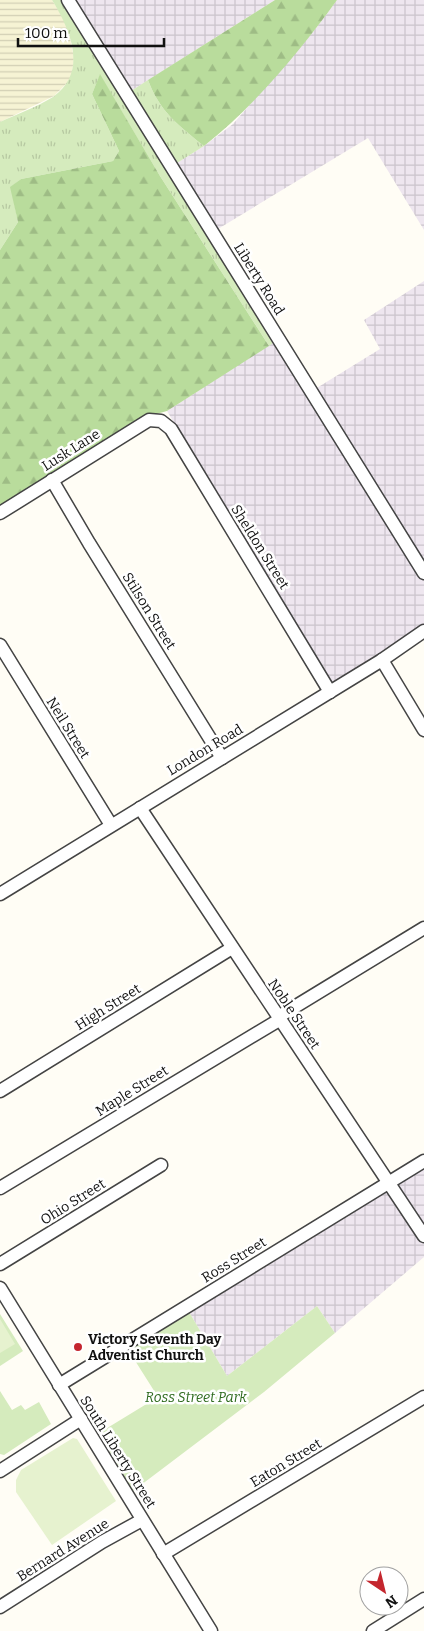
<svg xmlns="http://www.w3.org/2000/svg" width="424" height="1631" font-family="Bitter,serif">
  <defs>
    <pattern id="industrial-grid" width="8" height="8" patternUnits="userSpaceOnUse" patternTransform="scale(1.25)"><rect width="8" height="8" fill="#eee6ef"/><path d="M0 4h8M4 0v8" fill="none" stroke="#cbc4cc"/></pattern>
    <pattern id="farmland-rules" width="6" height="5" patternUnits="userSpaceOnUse" patternTransform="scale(1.25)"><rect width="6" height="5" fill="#f6f3d4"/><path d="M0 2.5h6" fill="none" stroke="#d2cfb5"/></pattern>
    <pattern id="grass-tufts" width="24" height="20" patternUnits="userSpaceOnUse" patternTransform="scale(1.25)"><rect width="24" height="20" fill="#d5ebbd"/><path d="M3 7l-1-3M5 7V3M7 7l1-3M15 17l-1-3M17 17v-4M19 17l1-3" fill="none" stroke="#b6c8a1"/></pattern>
    <pattern id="forest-firs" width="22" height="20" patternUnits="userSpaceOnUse" patternTransform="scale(1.25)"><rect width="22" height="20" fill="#b9dc9c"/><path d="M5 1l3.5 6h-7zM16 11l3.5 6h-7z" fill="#9ebc85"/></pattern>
  </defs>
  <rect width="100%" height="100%" fill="#fffdf5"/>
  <g fill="url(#industrial-grid)">
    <polygon points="74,0 275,0 131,91"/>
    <polygon points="337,0 424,0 424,230 368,138 208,235 167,169 204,146 233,124 317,27"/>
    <polygon points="424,281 424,627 331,685 167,411 274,342 307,394 380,349 364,320"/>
    <polygon points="424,1168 424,1257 335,1333 317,1306 227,1376 189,1312"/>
  </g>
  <polygon fill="url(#farmland-rules)" points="0,0 52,0 67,24 74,58 71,79 54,96 0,122"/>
  <g fill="url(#grass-tufts)">
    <path d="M 52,0 L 62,0 L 274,342 L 269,346 L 160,176 L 100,75 L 92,94 L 119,151 L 113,161 L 21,179 L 11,187 L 18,222 L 0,250 L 0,122 C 17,114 37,107 53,97 C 89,72 70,29 52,0 Z"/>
    <path d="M 148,80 C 160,112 178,125 204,146 L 177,163 L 131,91 Z"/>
  </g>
  <g fill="url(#forest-firs)">
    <path d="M 275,0 L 337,0 C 300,51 254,107 204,146 C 178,125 160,112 148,80 Z"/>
    <polygon points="100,74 160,176 269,346 167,411 145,417 0,510 0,250 18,222 10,187 21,179 113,161 119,151 92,94"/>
  </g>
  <g fill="#d5ebbd">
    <polygon points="317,1306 335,1333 264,1392 133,1491 99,1433 158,1397 127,1348 189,1312 227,1376"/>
    <polygon points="0,1314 23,1351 0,1366"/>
    <polygon points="0,1391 12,1410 21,1405 25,1410 39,1402 51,1424 4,1455 0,1454"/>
  </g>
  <g fill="#e6f2cf">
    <polygon points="0,1319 15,1344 0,1353"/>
    <polygon points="73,1438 77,1439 116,1501 52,1545 16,1492 16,1480 21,1470"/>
  </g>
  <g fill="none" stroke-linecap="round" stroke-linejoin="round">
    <g stroke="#444" stroke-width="15">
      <g id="minor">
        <polyline points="68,0 424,573"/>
        <polyline points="52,480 89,543 222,758"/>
        <polyline points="0,513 149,420 161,421 171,429 330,692"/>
        <polyline points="0,645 111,825"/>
        <polyline points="382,660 424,730"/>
        <polyline points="140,808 424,1236"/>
        <polyline points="0,894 382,660 424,631"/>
        <polyline points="278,1017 424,928"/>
        <polyline points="0,1091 232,948"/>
        <polyline points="0,1188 279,1020"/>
        <polyline points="0,1264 161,1165"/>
        <polyline points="0,1288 211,1631"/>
        <polyline points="59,1385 424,1161"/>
        <polyline points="0,1471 81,1419"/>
        <polyline points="163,1554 424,1397"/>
        <polyline points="0,1607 102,1542 142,1520"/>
        <polyline points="373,1631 424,1599"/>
      </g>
    </g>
    <use href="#minor" stroke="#fff" stroke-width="12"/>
  </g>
  <circle fill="#c4262e" stroke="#fff" stroke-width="2" cx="78" cy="1347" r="5"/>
  <g text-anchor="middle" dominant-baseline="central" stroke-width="5" stroke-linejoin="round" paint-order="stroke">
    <g font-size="14" fill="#111" stroke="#fff">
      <text transform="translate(259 279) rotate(58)">Liberty Road</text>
      <text transform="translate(71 450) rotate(-32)">Lusk Lane</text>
      <text transform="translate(260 547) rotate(58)">Sheldon Street</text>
      <text transform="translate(149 611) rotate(58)">Stilson Street</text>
      <text transform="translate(68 728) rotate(58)">Neil Street</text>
      <text transform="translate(205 750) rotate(-31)">London Road</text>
      <text transform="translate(108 1007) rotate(-32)">High Street</text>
      <text transform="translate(294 1014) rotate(56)">Noble Street</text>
      <text transform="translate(132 1091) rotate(-32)">Maple Street</text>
      <text transform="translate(73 1202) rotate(-32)">Ohio Street</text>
      <text transform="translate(234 1260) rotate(-32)">Ross Street</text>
      <text transform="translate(118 1452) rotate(58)">South Liberty Street</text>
      <text transform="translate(286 1463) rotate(-31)">Eaton Street</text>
      <text transform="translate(63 1550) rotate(-32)">Bernard Avenue</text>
    </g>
    <g font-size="14" font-weight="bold" fill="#111" stroke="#fff" text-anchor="start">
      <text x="88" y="1339">Victory Seventh Day<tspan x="88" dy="16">Adventist Church</tspan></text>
    </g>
    <g font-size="14" font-style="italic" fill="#2f6b1f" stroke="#fff">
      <text x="196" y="1397">Ross Street Park</text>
    </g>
  </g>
  <g transform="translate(384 1591) rotate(145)"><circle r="24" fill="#ffffff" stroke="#a0a0a0"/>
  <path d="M0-4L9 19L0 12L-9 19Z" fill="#c4262e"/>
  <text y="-8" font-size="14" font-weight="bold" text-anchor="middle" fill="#111111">N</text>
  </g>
  <path d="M18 38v8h146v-8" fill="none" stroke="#111111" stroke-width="2.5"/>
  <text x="25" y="38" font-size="15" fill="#111111" stroke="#ffffff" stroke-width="4" paint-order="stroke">100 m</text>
</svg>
